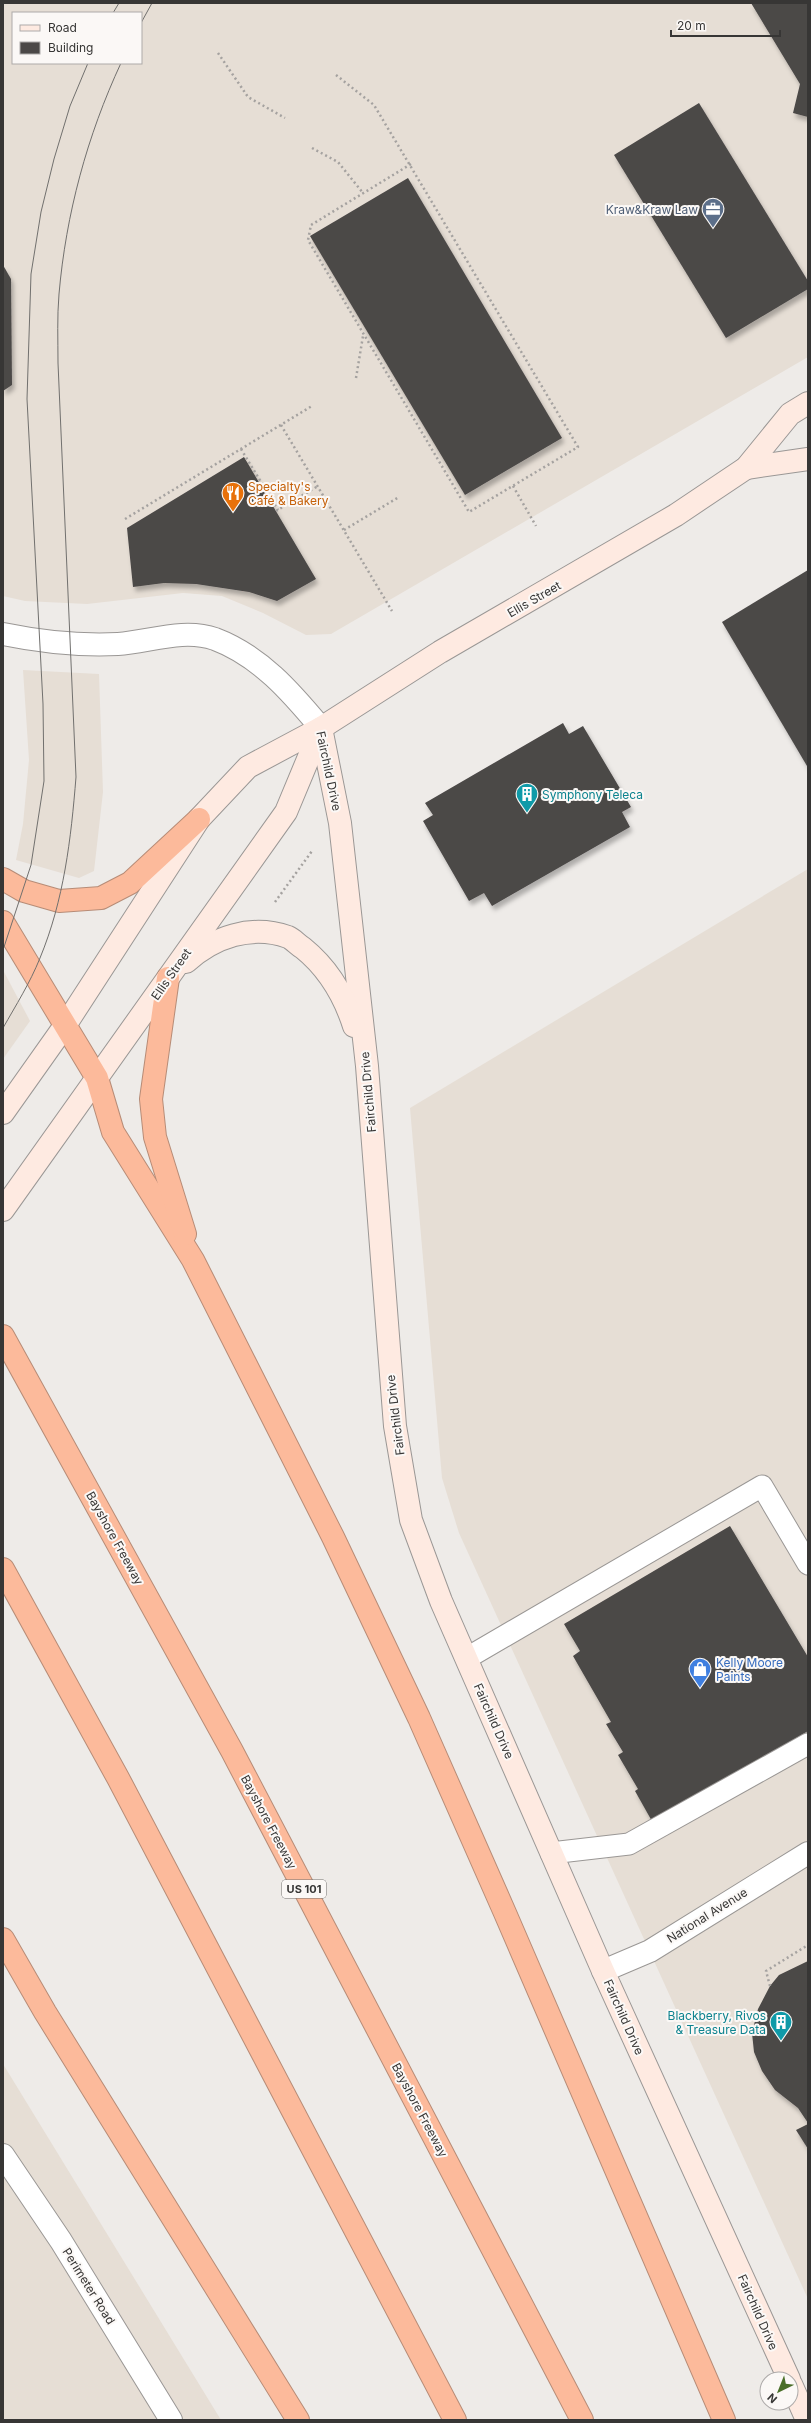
<svg xmlns="http://www.w3.org/2000/svg" width="811" height="2423" font-family="Inter,sans-serif">
  <defs>
    <filter id="shadow"><feDropShadow dx="2.5" dy="4.5" stdDeviation="2" flood-color="#0004"/></filter>
  </defs>
  <rect width="100%" height="100%" fill="#eeebe8"/>
  <g fill="#e6ded5" fill-rule="evenodd">
    <path d="M 3,3 L 808,3 L 808,357 L 331,634 L 306,635 L 263,613 L 222,596 L 183,593 L 87,604 L 25,601 L 3,596 ZM 13,13 L 141,13 L 141,63 L 13,63 Z"/>
    <polygon points="23,670 99,674 103,792 94,871 79,878 16,860 23,824 29,760"/>
    <polygon points="808,869 808,2299 459,1533 442,1478 410,1108"/>
    <polygon points="3,970 30,1021 3,1059"/>
    <polygon points="3,2064 221,2420 3,2420"/>
  </g>
  <g fill="#4b4847" filter="url(#shadow)">
    <polygon points="751,3 808,3 808,117 793,113 800,84"/>
    <polygon points="699,103 808,281 808,289 726,338 614,155"/>
    <polygon points="408,178 562,438 465,495 310,236"/>
    <polygon points="3,265 11,279 12,385 3,391"/>
    <polygon points="244,457 316,579 277,601 249,592 196,584 164,583 133,587 127,528"/>
    <polygon points="808,570 808,766 807,766 722,622"/>
    <polygon points="563,723 569,734 583,726 631,807 622,812 630,827 492,906 484,893 469,901 423,821 433,815 425,803"/>
    <polygon points="730,1526 808,1657 808,1731 653,1823 635,1791 638,1789 618,1755 623,1752 606,1724 611,1722 573,1656 580,1651 564,1624"/>
    <polygon points="808,1961 808,2123 798,2108 775,2090 762,2071 754,2052 752,2033 758,2009 770,1986 779,1975"/>
    <polygon points="808,2124 808,2149 796,2130"/>
  </g>
  <g fill="none" stroke-linecap="round" stroke-linejoin="round">
    <g stroke="#9a9795" stroke-width="23">
      <g id="lane">
        <polyline points="467,1658 762,1486 808,1564"/>
        <polyline points="551,1853 629,1844 808,1744"/>
      </g>
    </g>
    <g stroke="#9a9795" stroke-width="24">
      <g id="street">
        <path d="M 3,634 C 42,642 78,646 118,644 C 149,642 183,628 215,639 C 260,656 291,692 321,728"/>
        <polyline points="603,1971 650,1951 808,1853"/>
        <polyline points="3,2155 61,2241 171,2420"/>
      </g>
    </g>
    <g stroke="#9a9795" stroke-width="24">
      <g id="secondary">
        <polyline points="746,468 808,459"/>
        <polyline points="321,728 340,823 367,1066 395,1426 411,1520 441,1601 603,1971 789,2379"/>
        <path d="M 186,962 C 214,937 251,924 288,937 C 293,939 298,945 303,948 C 329,969 344,995 354,1026"/>
        <polyline points="3,1113 66,1024 199,819 248,767 321,728 440,652 676,515 746,468 790,414 808,403"/>
        <polyline points="3,1210 286,812 321,728"/>
        <polyline points="791,2384 807,2420"/>
      </g>
    </g>
    <g stroke="#b78c77" stroke-width="24">
      <g id="highway">
        <polyline points="3,879 24,891 59,901 101,898 130,883 199,819"/>
        <polyline points="3,922 97,1078 113,1132 193,1260 333,1537 419,1718 505,1913 724,2420"/>
        <polyline points="168,978 151,1099 155,1137 185,1234"/>
        <polyline points="3,1336 232,1751 582,2420"/>
        <polyline points="3,1569 118,1778 455,2420"/>
        <polyline points="3,1939 45,2012 298,2420"/>
      </g>
    </g>
    <g stroke="#a5a2a0" stroke-width="2.5" stroke-dasharray="2 3" stroke-linecap="butt">
      <polyline points="218,53 248,97 285,118"/>
      <polyline points="336,75 374,105 578,447 469,512 308,240 311,225 411,164"/>
      <polyline points="312,148 338,162 363,193"/>
      <polyline points="356,378 363,336"/>
      <polyline points="281,425 392,611"/>
      <polyline points="241,449 278,510"/>
      <polyline points="513,486 536,526"/>
      <polyline points="276,511 318,486"/>
      <polyline points="125,519 312,406"/>
      <polyline points="344,530 399,497"/>
      <polyline points="275,902 312,851"/>
      <polyline points="770,1986 766,1971 808,1945"/>
    </g>
    <use href="#lane" stroke="#fff" stroke-width="21"/>
    <use href="#street" stroke="#fff" stroke-width="22"/>
    <use href="#secondary" stroke="#feeae1" stroke-width="22"/>
    <use href="#highway" stroke="#fcba9b" stroke-width="22"/>
    <g stroke="#71706e" stroke-width="1">
      <polyline points="113,13 119,3"/>
      <polyline points="141,23 152,3"/>
      <polyline points="3,950 31,865 44,781 43,704 27,399 31,274 41,212 54,159 70,106 88,63"/>
      <path d="M 3,1028 C 16,1005 30,983 40,958 C 64,900 71,839 76,777 L 58,363 C 58,340 57,317 59,294 C 66,214 87,136 121,63"/>
    </g>
  </g>
  <defs>
    <g id="office-pin" transform="scale(1.15)"><path d="M0 17L-7.5 6A9.5 9.5 0 1 1 7.5 6Z" fill="#5c6f8a" stroke="#fbf8f6"/><path d="M-6-3h4V-5.5h4V-3h4V5H-6ZM-1-4.5V-3h2v-1.5ZM-6 0V1H6V0Z" fill="#fff"/></g>
    <g id="restaurant-pin" transform="scale(1.15)"><path d="M0 17L-7.5 6A9.5 9.5 0 1 1 7.5 6Z" fill="#e8710a" stroke="#fbf8f6"/><path d="M-5-6h1v4h1v-4h1v4h1v-4h1v5L-1.5 .5V6h-2V.5L-5-1ZM5-6V6H3V1.5H1.5Q1.5-4 5-6Z" fill="#fff"/></g>
    <g id="building-pin" transform="scale(1.15)"><path d="M0 17L-7.5 6A9.5 9.5 0 1 1 7.5 6Z" fill="#0f9aa8" stroke="#fbf8f6"/><path d="M-4-6H4V6H1V3H-1V6H-4ZM-2.5-4.3h1.7v1.8h-1.7ZM.8-4.3h1.7v1.8H.8ZM-2.5-1h1.7V.8h-1.7ZM.8-1h1.7V.8H.8Z" fill="#fff"/></g>
    <g id="shop-pin" transform="scale(1.15)"><path d="M0 17L-7.5 6A9.5 9.5 0 1 1 7.5 6Z" fill="#3f7fe0" stroke="#fbf8f6"/><path d="M-5-2.5h2.3a2.7 3.5 0 0 1 5.4 0H5L5.5 6h-11ZM-1.5-2.5h3a1.5 2.3 0 0 0-3 0Z" fill="#fff"/></g>
  </defs>
  <g fill-rule="evenodd">
    <use href="#office-pin" x="713" y="209"/>
    <use href="#restaurant-pin" x="233" y="493"/>
    <use href="#building-pin" x="527" y="794"/>
    <use href="#shop-pin" x="700" y="1669"/>
    <use href="#building-pin" x="781" y="2022"/>
  </g>
  <g text-anchor="middle" dominant-baseline="central" stroke-width="4" stroke-linejoin="round" paint-order="stroke">
    <rect fill="#fbf8f6" stroke="#72706f" stroke-width="1" x="282" y="1880" width="44" height="18" rx="3"/>
    <g font-size="11" font-weight="bold" fill="#373635">
      <text x="304" y="1889">US 101</text>
    </g>
    <g font-size="12" fill="#4e5e75" stroke="#fbf8f6" text-anchor="end">
      <text x="698" y="209">Kraw&amp;Kraw Law</text>
    </g>
    <g font-size="12" fill="#c56008" stroke="#fbf8f6" text-anchor="start">
      <text x="248" y="486">Specialty's<tspan x="248" dy="14">Café &amp; Bakery</tspan></text>
    </g>
    <g font-size="12" fill="#373635" stroke="#fbf8f6">
      <text transform="translate(534 599) rotate(-30)">Ellis Street</text>
      <text transform="translate(329 771) rotate(78)">Fairchild Drive</text>
      <text transform="translate(171 974) rotate(-55)">Ellis Street</text>
      <text transform="translate(368 1092) rotate(-95)">Fairchild Drive</text>
      <text transform="translate(395 1415) rotate(-97)">Fairchild Drive</text>
      <text transform="translate(115 1538) rotate(61)">Bayshore Freeway</text>
      <text transform="translate(494 1721) rotate(66)">Fairchild Drive</text>
      <text transform="translate(269 1822) rotate(62)">Bayshore Freeway</text>
      <text transform="translate(707 1915) rotate(-32)">National Avenue</text>
      <text transform="translate(624 2017) rotate(66)">Fairchild Drive</text>
      <text transform="translate(420 2110) rotate(62)">Bayshore Freeway</text>
      <text transform="translate(89 2286) rotate(58)">Perimeter Road</text>
      <text transform="translate(758 2312) rotate(66)">Fairchild Drive</text>
    </g>
    <g font-size="12" fill="#0d838f" stroke="#fbf8f6" text-anchor="start">
      <text x="542" y="794">Symphony Teleca</text>
      <text x="766" y="2015" text-anchor="end">Blackberry, Rivos<tspan x="766" dy="14">&amp; Treasure Data</tspan></text>
    </g>
    <g font-size="12" fill="#366cbe" stroke="#fbf8f6" text-anchor="start">
      <text x="716" y="1662">Kelly Moore<tspan x="716" dy="14">Paints</tspan></text>
    </g>
  </g>
  <rect width="811" height="2423" fill="none" stroke="#373635" stroke-width="8"/>
  <rect x="12" y="12" width="130" height="52" fill="#fbf8f6" stroke="#adaaa9"/>
  <rect x="20" y="25" width="20" height="6" fill="#feeae1" stroke="#adaaa9"/>
  <text x="48" y="32" font-size="12" fill="#373635">Road</text>
  <rect x="20" y="42" width="20" height="12" fill="#4b4847" stroke="#adaaa9"/>
  <text x="48" y="52" font-size="12" fill="#373635">Building</text>
  <g transform="translate(779 2391) rotate(223)"><circle r="19" fill="#fbf8f6" stroke="#adaaa9"/>
  <path d="M0-3L7 15L0 10L-7 15Z" fill="#496e28"/>
  <text y="-6" font-size="11" font-weight="bold" text-anchor="middle" fill="#373635">N</text>
  </g>
  <path d="M671 30v6h109v-6" fill="none" stroke="#373635" stroke-width="2"/>
  <text x="677" y="30" font-size="12" fill="#373635" stroke="#fbf8f6" stroke-width="3" paint-order="stroke">20 m</text>
</svg>
